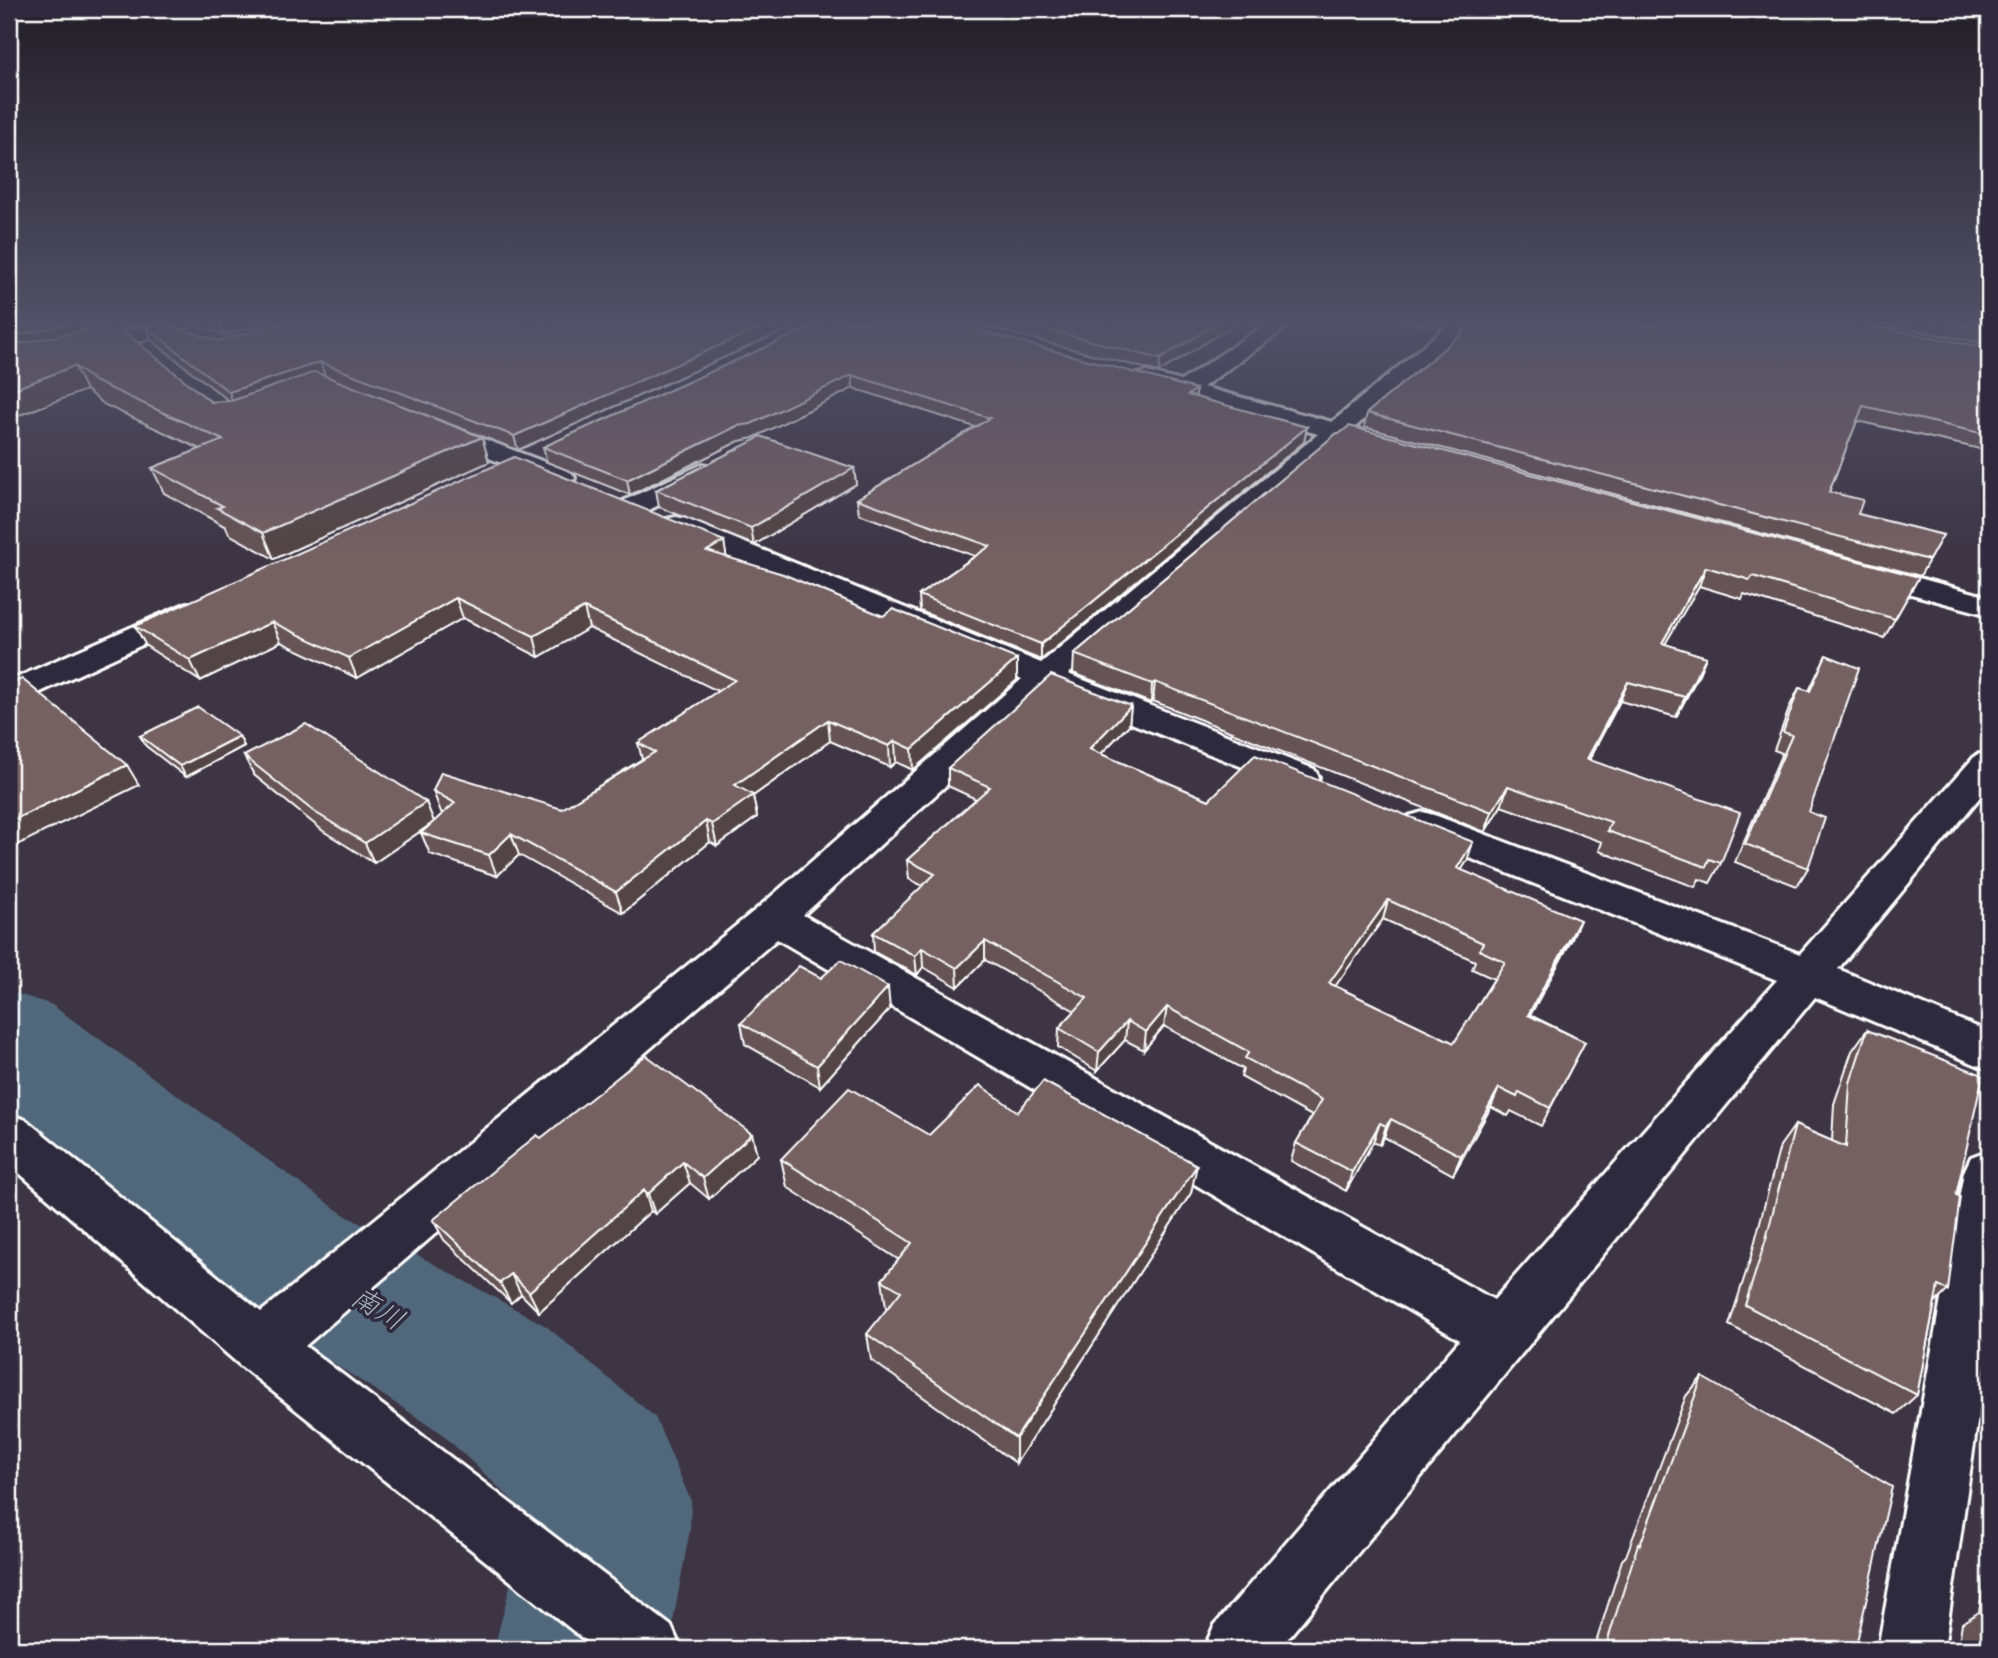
<svg xmlns="http://www.w3.org/2000/svg" width="1998" height="1658" font-family="Mynerve,'Klee One',sans-serif">
  <rect width="100%" height="100%" fill="#3d3544"/>
  <filter id="ink" filterUnits="userSpaceOnUse"><feTurbulence type="fractalNoise" baseFrequency=".0143" numOctaves="2"/><feDisplacementMap in="SourceGraphic" scale="14" xChannelSelector="R" yChannelSelector="G"/><feConvolveMatrix kernelMatrix="1 2 1 2 8 2 1 2 1" color-interpolation-filters="sRGB"/></filter>
  <g filter="url(#ink)">
    <g fill="none" stroke-linecap="round" stroke-linejoin="round">
      <polygon fill="#51687b" fill-rule="evenodd" points="9,991 52,1005 343,1214 546,1326 655,1417 691,1501 690,1529 668,1649 494,1649 528,1515 440,1432 245,1306 9,1108"/>
      <g stroke="#fff" stroke-width="6">
        <g id="minor">
          <polygon points="158,322 190,322 187,327 130,344 9,369 9,355 126,331"/>
          <polygon points="1269,322 1294,322 1203,387 1332,422 1452,322 1476,322 1354,428 1364,431 1368,436 1364,441 1355,444 1341,440 1068,674 1314,769 1319,777 1314,785 1301,789 1288,785 1050,691 803,915 1494,1300 1777,980 1409,834 1404,825 1409,816 1423,812 1437,816 1800,954 1976,755 1989,752 1989,786 1838,969 1989,1032 1989,1070 1815,997 1279,1649 1204,1649 1214,1626 1460,1340 777,939 305,1346 671,1626 681,1649 596,1649 241,1366 9,1164 9,1114 26,1120 261,1312 759,907 1022,679 666,531 662,525 666,519 676,517 686,519 1041,663 1318,434 1138,384 1134,379 1138,374 1146,372 1181,381"/>
          <polygon points="436,421 571,472 575,478 571,484 562,486 553,484 427,433 424,428 427,423"/>
          <polygon points="703,464 712,466 716,472 712,478 643,513 633,515 623,513 619,507 623,501"/>
          <polygon points="1863,563 1989,597 1989,615 1852,578 1848,572 1852,566"/>
          <polygon points="187,603 198,605 203,612 198,619 21,701 9,704 9,681"/>
          <polygon points="1989,1150 1989,1341 1944,1649 1878,1649 1964,1172 1971,1157"/>
        </g>
      </g>
      <use href="#minor" fill="#2f2a3d" fill-rule="evenodd"/>
    </g>
    <g fill="#655354" stroke="#fff" stroke-width="2" fill-rule="evenodd">
      <polygon points="9,322 139,322 118,327 211,402 229,401 151,340 146,327 218,341 803,322 518,450 324,376 482,437 489,462 274,559 229,534 226,527 164,493 152,468 200,449 105,405 86,390"/>
      <polygon points="190,322 269,322 224,335 191,323"/>
      <polygon points="822,322 1196,389 1196,397 1304,442 1041,660 920,611 919,595 975,556 859,514 857,499 975,427 853,388 753,438 739,441 630,495 547,462 543,447"/>
      <polygon points="969,322 1238,322 1159,372"/>
      <polygon points="1408,322 1449,322 1440,329"/>
      <polygon points="1468,322 1649,327 1655,326 1653,323 1644,322 1850,322 1989,348 1989,451 1857,421 1829,492 1858,514 1943,535 1920,576 1364,427 1367,413 1460,335 1461,331 1467,326"/>
      <polygon points="1870,322 1989,322 1989,344"/>
      <polygon points="1337,433 1919,577 1884,638 1744,594 1742,599 1699,586 1664,644 1706,657 1698,676 1676,717 1620,701 1589,760 1721,863 1710,883 1699,879 1695,887 1599,851 1602,842 1501,806 1485,832 1153,701 1151,703 1073,673 1074,654"/>
      <polygon points="757,439 854,468 856,484 754,545 659,507 656,490"/>
      <polygon points="724,541 726,557 1017,680 913,770 896,762 890,767 830,741 753,796 757,817 717,846 710,842 623,913 519,855 497,876 430,854 421,833 430,825 374,863 323,831 254,775 244,756 426,802 434,822 443,813 441,812 433,791 562,809 642,759 638,743 718,691 589,628 539,657 463,618 357,678 281,642 200,681 146,646 135,626"/>
      <polygon points="1826,655 1809,812 1808,868 1797,886 1735,862 1782,753 1774,750 1790,706 1799,688 1809,691"/>
      <path d="M 1131,706 L 1129,725 L 1101,754 L 1209,800 L 1467,861 L 1461,870 L 1572,939 L 1530,1015 L 1585,1042 L 1541,1126 L 1511,1111 L 1508,1116 L 1491,1107 L 1453,1175 L 1384,1137 L 1380,1145 L 1373,1142 L 1346,1191 L 1291,1161 L 1296,1143 L 1312,1116 L 1241,1077 L 1243,1069 L 1164,1026 L 1144,1050 L 1125,1040 L 1097,1071 L 1058,1047 L 1059,1028 L 1075,1011 L 985,960 L 958,987 L 923,967 L 917,975 L 874,952 L 873,933 L 923,886 L 909,879 L 907,860 L 976,799 L 948,786 L 948,768 ZM 1383,919 L 1475,961 L 1472,969 L 1494,979 L 1454,1043 L 1335,986 Z"/>
      <polygon points="140,736 239,736 244,746 186,777 146,746"/>
      <polygon points="890,1009 820,1087 745,1044 741,1023"/>
      <polygon points="1867,1030 1956,1195 1948,1290 1935,1303 1917,1395 1896,1414 1729,1325 1750,1260 1780,1146 1795,1125 1832,1141 1834,1104 1852,1051"/>
      <polygon points="1018,1112 1191,1193 1016,1463 871,1360 867,1334 888,1308 886,1307 882,1280 899,1260 787,1187 781,1159 929,1135"/>
      <polygon points="752,1134 757,1155 709,1199 690,1183 655,1214 651,1211 539,1312 521,1294 511,1303 444,1240 433,1220 541,1138"/>
      <polygon points="1702,1377 1856,1646 1859,1649 1594,1649 1622,1560 1626,1556 1686,1396"/>
      <polygon points="1989,1551 1989,1649 1958,1649 1962,1623 1979,1612 1988,1552"/>
    </g>
    <g fill="#524445" stroke="#fff" stroke-width="2">
      <polygon points="78,322 139,322 9,352 9,337"/>
      <polygon points="219,322 269,322 224,335"/>
      <polygon points="773,322 803,322 518,450 514,436"/>
      <polygon points="1219,322 1238,322 1159,372 1160,359"/>
      <polygon points="1441,322 1449,322 1440,329"/>
      <polygon points="320,362 325,376 234,406 229,392"/>
      <polygon points="74,366 86,390 9,419 9,391"/>
      <polygon points="852,375 853,388 753,438 739,441 630,495 627,480 737,426"/>
      <polygon points="1196,389 1195,403 1188,395"/>
      <polygon points="1307,427 1304,442 1041,660 1041,644"/>
      <polygon points="482,437 489,462 274,559 263,533"/>
      <polygon points="854,468 856,484 754,545 751,528"/>
      <polygon points="724,541 727,560 707,551"/>
      <polygon points="1706,567 1699,586 1654,663 1662,643"/>
      <polygon points="456,598 463,618 357,678 349,658"/>
      <polygon points="584,608 589,628 539,657 534,636"/>
      <polygon points="272,622 281,642 200,681 190,660"/>
      <polygon points="1706,657 1698,676 1676,717 1685,697"/>
      <polygon points="1017,659 1017,680 913,770 912,749"/>
      <polygon points="1155,682 1153,701 1151,703 1152,684"/>
      <polygon points="1628,682 1620,701 1579,779 1587,759"/>
      <polygon points="1131,706 1129,725 1088,767 1089,749"/>
      <polygon points="828,720 830,741 753,796 757,817 717,846 712,824 735,785"/>
      <polygon points="239,736 244,746 186,777 180,766"/>
      <polygon points="895,741 896,762 890,767 889,746"/>
      <polygon points="127,765 139,785 9,849 9,822"/>
      <polygon points="1508,786 1501,806 1485,832 1492,812"/>
      <polygon points="426,802 434,822 374,863 365,843"/>
      <polygon points="706,821 710,842 623,913 616,892"/>
      <polygon points="511,834 519,855 497,876 489,855"/>
      <polygon points="1473,842 1467,861 1451,887 1457,868"/>
      <polygon points="1388,900 1383,919 1324,1002 1329,983"/>
      <polygon points="1580,920 1572,939 1520,1034 1528,1015"/>
      <polygon points="985,941 985,960 958,987 957,968"/>
      <polygon points="922,948 923,967 917,975 915,956"/>
      <polygon points="888,987 890,1009 820,1087 817,1066"/>
      <polygon points="1167,1007 1164,1026 1144,1050 1146,1032"/>
      <polygon points="1127,1021 1125,1040 1097,1071 1099,1052"/>
      <polygon points="1499,1088 1491,1107 1453,1175 1461,1156"/>
      <polygon points="1391,1119 1384,1137 1380,1145 1386,1126"/>
      <polygon points="1380,1123 1373,1142 1346,1191 1352,1172"/>
      <polygon points="752,1134 757,1155 709,1199 703,1178"/>
      <polygon points="683,1162 690,1183 655,1214 648,1194"/>
      <polygon points="1197,1165 1191,1193 1016,1463 1016,1438"/>
      <polygon points="644,1190 651,1211 539,1312 529,1292"/>
      <polygon points="511,1274 521,1294 511,1303 500,1283"/>
    </g>
    <g fill="#756162" stroke="#fff" stroke-width="2" fill-rule="evenodd">
      <polygon points="9,322 78,322 9,337"/>
      <polygon points="162,322 218,341 285,322 773,322 514,436 320,362 229,392 146,327"/>
      <polygon points="822,322 947,322 1196,389 1188,395 1307,427 1041,644 919,595 990,546 857,499 990,418 852,375 751,424 737,426 627,480 543,447"/>
      <polygon points="1018,322 1219,322 1160,359"/>
      <polygon points="1469,322 1620,322 1649,327 1658,325 1660,322 1850,322 1989,348 1989,435 1863,406 1829,492 1863,500 1858,514 1943,535 1929,560 1367,413 1465,331 1461,331 1472,322"/>
      <polygon points="1945,322 1989,322 1989,330"/>
      <polygon points="115,324 211,402 231,401 315,372 482,437 263,533 217,508 223,506 152,468 223,440 94,381 74,366 9,391 9,346"/>
      <polygon points="1349,426 1919,577 1895,619 1753,576 1750,580 1706,567 1662,643 1706,657 1685,697 1628,682 1587,759 1740,813 1721,863 1709,859 1706,867 1607,831 1611,822 1508,786 1492,812 1155,682 1152,684 1074,654 1337,433 1339,434"/>
      <polygon points="760,436 854,468 751,528 656,490 757,439"/>
      <polygon points="514,457 724,541 707,551 783,574 883,616 893,609 1017,659 912,749 895,741 889,746 828,720 735,785 753,795 712,824 706,821 616,892 511,834 489,855 421,833 455,803 433,791 441,772 562,809 655,752 638,743 735,680 584,608 534,636 456,598 349,658 272,622 190,660 135,626"/>
      <polygon points="1826,655 1859,668 1809,812 1825,818 1808,868 1745,844 1792,735 1783,732 1799,688 1810,691"/>
      <path d="M 1051,675 L 1131,706 L 1089,749 L 1209,800 L 1255,755 L 1473,842 L 1457,868 L 1580,920 L 1528,1015 L 1585,1042 L 1550,1108 L 1519,1092 L 1517,1097 L 1499,1088 L 1461,1156 L 1391,1119 L 1386,1126 L 1380,1123 L 1352,1172 L 1296,1143 L 1322,1100 L 1245,1058 L 1249,1052 L 1167,1007 L 1146,1032 L 1127,1021 L 1099,1052 L 1059,1028 L 1087,998 L 985,941 L 957,968 L 922,948 L 915,956 L 873,933 L 935,874 L 907,860 L 990,787 L 948,768 ZM 1388,900 L 1483,943 L 1479,950 L 1505,962 L 1454,1043 L 1329,983 Z"/>
      <polygon points="22,679 127,765 9,822 9,683"/>
      <polygon points="198,707 239,736 180,766 140,736"/>
      <polygon points="306,724 426,802 365,843 313,811 244,756"/>
      <polygon points="841,960 888,987 817,1066 741,1023 799,966 821,978"/>
      <polygon points="1867,1030 1983,1075 1956,1195 1960,1197 1948,1290 1938,1286 1917,1395 1745,1305 1766,1239 1795,1125 1846,1147 1850,1083"/>
      <polygon points="646,1055 752,1134 703,1178 683,1162 648,1194 644,1190 529,1292 511,1274 500,1283 433,1220 537,1135 541,1138"/>
      <polygon points="1043,1081 1197,1165 1016,1438 867,1334 901,1291 882,1280 912,1243 781,1159 849,1088 929,1135 980,1085 1018,1112"/>
      <polygon points="1702,1377 1892,1487 1856,1646 1860,1648 1859,1649 1605,1649 1638,1544 1640,1545"/>
      <polygon points="1986,1608 1989,1610 1989,1649 1981,1649"/>
    </g>
  </g>
  <linearGradient id="sky" x2="0" y2="1"><stop stop-color="#221d25"/><stop offset="0.58" stop-color="#515167"/><stop offset="1" stop-color="#515167" stop-opacity="0"/></linearGradient>
  <rect width="1998" height="554" fill="url(#sky)"/>
  <g text-anchor="middle" dominant-baseline="central" stroke-width="7" stroke-linejoin="round" paint-order="stroke">
    <g font-size="28" font-style="italic" fill="#a8b4bd" stroke="#2f2a3d">
      <text transform="translate(377 1310) rotate(31)">南川</text>
    </g>
  </g>
  <rect width="1998" height="1658" fill="none" stroke="#2f2a3d" stroke-width="35"/>
  <rect x="18" y="18" width="1963" height="1623" fill="none" stroke="#fff" stroke-width="2.5" filter="url(#ink)"/>
</svg>
